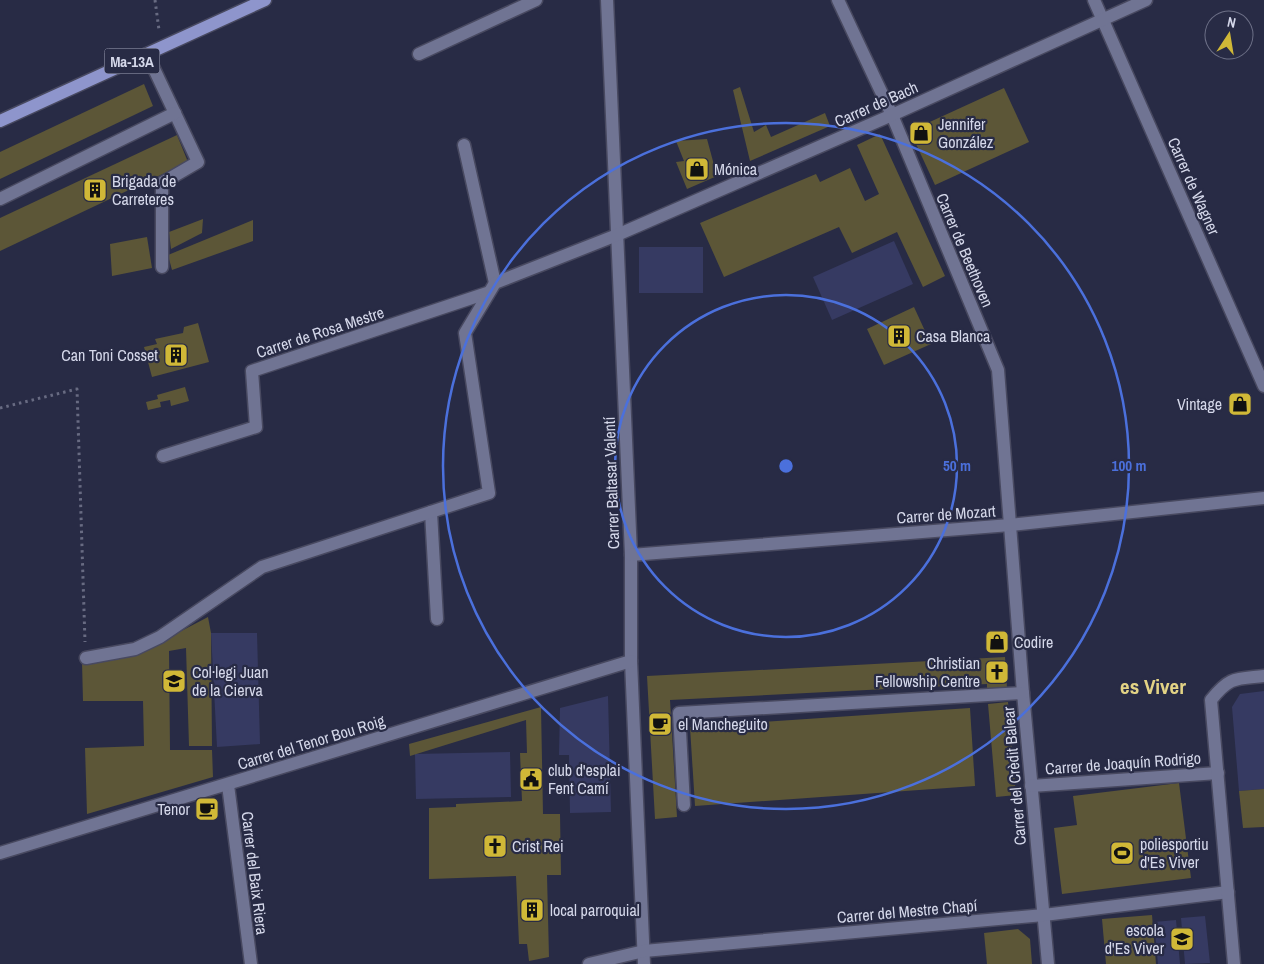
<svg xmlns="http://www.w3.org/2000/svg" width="1264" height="964" font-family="'Archivo Narrow',sans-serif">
  <rect width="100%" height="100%" fill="#282b45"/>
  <g fill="#363a62">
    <polygon points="894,241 913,284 832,320 813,277"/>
    <rect x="639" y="247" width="64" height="46"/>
    <polygon points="211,633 257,633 260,744 217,747"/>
    <polygon points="1264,691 1264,789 1239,791 1232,707 1240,694"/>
    <polygon points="608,696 611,812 570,813 569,755 559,755 560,708"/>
    <polygon points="510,752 511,797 416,799 415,754"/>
    <polygon points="1205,916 1210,963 1185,964 1181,918"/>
    <polygon points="1176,920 1180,964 1158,964 1154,922"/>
  </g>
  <g fill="#5c5637">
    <polygon points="144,84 153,106 0,179 0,152"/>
    <polygon points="740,87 754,132 766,125 771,137 825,113 830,126 750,161 733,90"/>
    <polygon points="1004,88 1029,142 935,185 910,131"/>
    <polygon points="880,134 945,276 923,287 897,232 852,253 839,227 724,277 700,223 816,174 820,182 850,168 865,201 879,194 857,145"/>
    <polygon points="177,135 188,162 0,251 0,218"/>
    <polygon points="707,139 717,176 687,189 676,162 684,161 676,141"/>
    <polygon points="203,219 202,233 171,249 169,232"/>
    <polygon points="253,220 253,241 172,270 168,255"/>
    <polygon points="147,237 152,268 112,276 110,244"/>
    <polygon points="914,307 931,344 884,365 867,329"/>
    <polygon points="198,323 209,362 152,377 144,347 157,344 155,339 183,333 184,327"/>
    <polygon points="185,387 189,401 171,406 170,400 160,402 161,407 148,410 146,402 158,399 157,395"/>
    <polygon points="208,617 211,633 212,746 189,746 186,648 169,651 170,750 212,750 213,777 87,814 85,748 144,746 143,701 83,701 82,662 143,651"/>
    <polygon points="1005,657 1007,688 987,689 987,684 670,700 677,817 655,819 647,676"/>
    <polygon points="1008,702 1016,795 996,797 988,704"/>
    <polygon points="541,707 543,814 560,814 561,875 547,875 549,957 529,961 527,944 519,944 516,876 429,879 429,808 456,807 456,804 522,801 520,753 527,753 526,720 410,756 409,744"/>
    <polygon points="970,708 975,786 695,806 690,727"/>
    <polygon points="1179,783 1191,878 1062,894 1054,828 1077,825 1073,796"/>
    <polygon points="1264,789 1264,827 1243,828 1239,791"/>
    <polygon points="1152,915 1156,964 1106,964 1102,919"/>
    <polygon points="1018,929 1030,939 1032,964 987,964 984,933"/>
  </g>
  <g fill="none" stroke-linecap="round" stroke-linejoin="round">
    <g stroke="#484960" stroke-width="15">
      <g id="minor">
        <polyline points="607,0 631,555 631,661 644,964"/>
        <polyline points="838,0 892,115 998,370 1023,693 1048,964"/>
        <polyline points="1094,0 1264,386"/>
        <polyline points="147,54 198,162 162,183 162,267"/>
        <polyline points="419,54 536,0"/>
        <polyline points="464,145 495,283"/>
        <polyline points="0,199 175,113"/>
        <polyline points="163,456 256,427 252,371 487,293"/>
        <polyline points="431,512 437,619"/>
        <polyline points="631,555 1010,525 1264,498"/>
        <polyline points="86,658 135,649 160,637 262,567 489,493 465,333 495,283 617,235 892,115 1146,0"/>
        <polyline points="228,785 251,964"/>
        <polyline points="1031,786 1218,773"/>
        <polyline points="684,805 679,713 1023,693"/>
        <polyline points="0,853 631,661"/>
        <polyline points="589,964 644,951 1044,915 1228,892"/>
        <path d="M 1234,964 L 1211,700 C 1230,676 1236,679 1264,676"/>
      </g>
    </g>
    <g stroke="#484960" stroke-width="15">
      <polyline id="major" points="0,121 265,0"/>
    </g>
    <g stroke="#686b82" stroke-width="3" stroke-dasharray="2.5 4" stroke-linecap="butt">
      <polyline points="155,0 159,30"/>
      <polyline points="0,408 77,389 85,642"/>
    </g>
    <use href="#minor" stroke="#707493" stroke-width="12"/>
    <use href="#major" stroke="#8e95cc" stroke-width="12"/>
  </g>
  <g fill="none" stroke="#4b70dc" stroke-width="2.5">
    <circle cx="786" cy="466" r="171"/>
    <circle cx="786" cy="466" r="343"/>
  </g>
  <defs>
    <g id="shop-square" transform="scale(1.25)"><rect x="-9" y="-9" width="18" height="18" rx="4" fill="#d0b837" stroke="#282b45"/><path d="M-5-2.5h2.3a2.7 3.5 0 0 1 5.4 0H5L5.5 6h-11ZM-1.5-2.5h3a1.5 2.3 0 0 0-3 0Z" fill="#111"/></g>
    <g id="building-square" transform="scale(1.25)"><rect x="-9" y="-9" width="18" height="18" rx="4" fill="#d0b837" stroke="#282b45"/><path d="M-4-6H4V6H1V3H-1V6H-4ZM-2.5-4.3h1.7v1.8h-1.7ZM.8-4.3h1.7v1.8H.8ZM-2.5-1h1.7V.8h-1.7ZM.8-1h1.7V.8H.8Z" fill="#111"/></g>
    <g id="church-square" transform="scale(1.25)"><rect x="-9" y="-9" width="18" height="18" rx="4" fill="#d0b837" stroke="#282b45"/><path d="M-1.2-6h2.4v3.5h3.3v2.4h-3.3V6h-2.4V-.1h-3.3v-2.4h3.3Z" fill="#111"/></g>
    <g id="school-square" transform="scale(1.25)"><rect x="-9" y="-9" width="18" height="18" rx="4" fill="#d0b837" stroke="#282b45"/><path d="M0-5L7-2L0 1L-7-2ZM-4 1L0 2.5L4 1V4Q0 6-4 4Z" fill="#111"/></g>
    <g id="cafe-square" transform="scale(1.25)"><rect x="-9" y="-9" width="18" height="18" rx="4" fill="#d0b837" stroke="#282b45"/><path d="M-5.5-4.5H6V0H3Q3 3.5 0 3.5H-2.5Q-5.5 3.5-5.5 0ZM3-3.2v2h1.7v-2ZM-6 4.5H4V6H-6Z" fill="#111"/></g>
    <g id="civic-square" transform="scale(1.25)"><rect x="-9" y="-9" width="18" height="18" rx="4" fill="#d0b837" stroke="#282b45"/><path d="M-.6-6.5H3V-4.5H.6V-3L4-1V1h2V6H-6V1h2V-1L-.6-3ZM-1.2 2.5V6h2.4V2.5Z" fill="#111"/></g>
    <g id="stadium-square" transform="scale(1.25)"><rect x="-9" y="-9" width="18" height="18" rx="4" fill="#d0b837" stroke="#282b45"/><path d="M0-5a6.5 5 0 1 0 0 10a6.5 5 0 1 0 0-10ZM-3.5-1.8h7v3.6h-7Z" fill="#111"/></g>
  </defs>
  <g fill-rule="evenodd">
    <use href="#shop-square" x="921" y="133"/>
    <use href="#shop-square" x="697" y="169"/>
    <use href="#building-square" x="95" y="190"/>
    <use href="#building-square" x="899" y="336"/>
    <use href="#building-square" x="176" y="355"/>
    <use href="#shop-square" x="1240" y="404"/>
    <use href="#shop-square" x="997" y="642"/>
    <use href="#church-square" x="997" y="672"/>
    <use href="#school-square" x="174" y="681"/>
    <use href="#cafe-square" x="660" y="724"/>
    <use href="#civic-square" x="531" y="779"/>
    <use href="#cafe-square" x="207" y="809"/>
    <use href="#church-square" x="495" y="846"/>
    <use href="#stadium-square" x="1122" y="853"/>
    <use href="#building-square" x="532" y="910"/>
    <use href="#school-square" x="1182" y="939"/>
  </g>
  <g text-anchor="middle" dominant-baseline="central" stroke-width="4.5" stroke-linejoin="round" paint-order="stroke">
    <rect fill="#282b45" stroke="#a1a4b8" stroke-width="1" x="104.5" y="48.5" width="55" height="25" rx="4"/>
    <g font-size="15" font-weight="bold" fill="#d5d8ea">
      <text x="132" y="61">Ma-13A</text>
    </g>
    <g font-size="16" fill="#d5d8ea" stroke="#282b45">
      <text transform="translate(876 104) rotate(-24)">Carrer de Bach</text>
      <text transform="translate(1194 186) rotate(66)">Carrer de Wagner</text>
      <text transform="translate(965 250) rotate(67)">Carrer de Beethoven</text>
      <text transform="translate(320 332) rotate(-18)">Carrer de Rosa Mestre</text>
      <text transform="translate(611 483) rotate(-92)">Carrer Baltasar Valentí</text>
      <text transform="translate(946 514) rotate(-4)">Carrer de Mozart</text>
      <text transform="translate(311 742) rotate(-17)">Carrer del Tenor Bou Roig</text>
      <text transform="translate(1123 763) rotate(-4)">Carrer de Joaquín Rodrigo</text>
      <text transform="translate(1014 776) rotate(-95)">Carrer del Crèdit Balear</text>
      <text transform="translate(255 873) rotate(83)">Carrer del Baix Riera</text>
      <text transform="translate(907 911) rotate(-5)">Carrer del Mestre Chapí</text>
    </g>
    <g font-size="16" fill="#d5d8ea" stroke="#282b45" text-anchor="start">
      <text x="938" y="124">Jennifer<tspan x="938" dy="18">González</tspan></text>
      <text x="714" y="169">Mónica</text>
      <text x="112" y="181">Brigada de<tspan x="112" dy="18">Carreteres</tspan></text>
      <text x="916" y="336">Casa Blanca</text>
      <text x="158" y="355" text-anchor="end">Can Toni Cosset</text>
      <text x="1222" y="404" text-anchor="end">Vintage</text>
      <text x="1014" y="642">Codire</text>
      <text x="980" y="663" text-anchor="end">Christian<tspan x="980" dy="18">Fellowship Centre</tspan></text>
      <text x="192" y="672">Col·legi Juan<tspan x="192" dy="18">de la Cierva</tspan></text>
      <text x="678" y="724">el Mancheguito</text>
      <text x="548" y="770">club d'esplai<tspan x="548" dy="18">Fent Camí</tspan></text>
      <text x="190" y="809" text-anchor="end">Tenor</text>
      <text x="1140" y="844">poliesportiu<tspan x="1140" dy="18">d'Es Viver</tspan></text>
      <text x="512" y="846">Crist Rei</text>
      <text x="550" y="910">local parroquial</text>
      <text x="1164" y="930" text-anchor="end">escola<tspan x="1164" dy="18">d'Es Viver</tspan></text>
    </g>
    <g font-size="21" font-weight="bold" fill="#e3d385" stroke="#282b45">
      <text x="1153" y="686">es Viver</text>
    </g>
  </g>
  <circle cx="786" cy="466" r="8" fill="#4b70dc" stroke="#282b45" stroke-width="2.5"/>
  <g font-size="15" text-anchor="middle" font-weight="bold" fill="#4b70dc" stroke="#282b45" stroke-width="4.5" stroke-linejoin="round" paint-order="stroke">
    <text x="957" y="471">50 m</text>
    <text x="1129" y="471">100 m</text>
  </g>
  <g transform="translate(1229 35) rotate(12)"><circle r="24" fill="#282b45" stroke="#6d7087"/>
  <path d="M0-4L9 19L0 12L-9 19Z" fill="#d0b837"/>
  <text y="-8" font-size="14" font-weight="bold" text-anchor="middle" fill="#d5d8ea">N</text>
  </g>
</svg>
